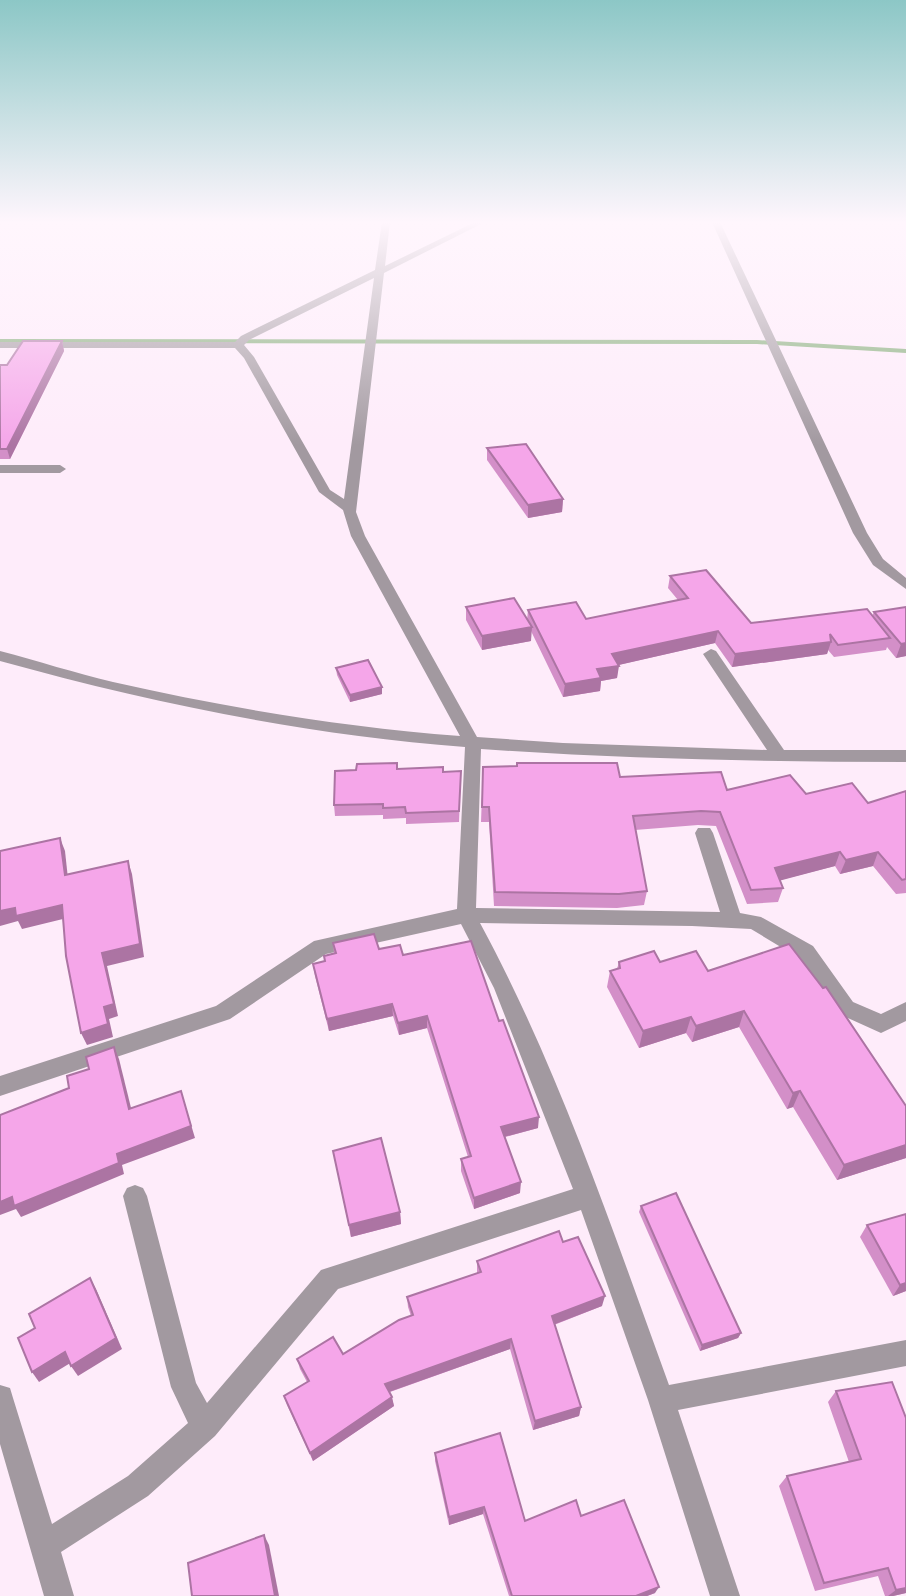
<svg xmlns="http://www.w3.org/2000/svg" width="906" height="1596" font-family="Figtree,sans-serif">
  <rect width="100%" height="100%" fill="#feecfa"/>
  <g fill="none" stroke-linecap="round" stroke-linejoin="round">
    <polygon fill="#80ab74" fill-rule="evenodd" points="0,339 757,340 906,349 906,353 757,344 0,343"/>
    <g fill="#a299a0" fill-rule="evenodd">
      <path d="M 382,222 L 390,222 L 385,266 L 475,222 L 485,222 L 384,273 L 356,512 L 365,536 L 477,737 L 563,743 L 767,750 L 703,654 L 711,649 L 716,651 L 784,750 L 906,750 L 906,762 C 764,762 623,759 481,749 L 476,908 L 720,912 L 695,833 L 698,828 L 710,828 L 713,833 L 740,913 L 761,917 L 813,946 L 853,1002 L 881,1014 L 906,1002 L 906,1021 L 881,1033 L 839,1014 L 799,958 L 751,929 L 692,926 L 480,923 C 559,1069 612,1229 669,1385 L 906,1340 L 906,1366 L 678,1410 L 740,1596 L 710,1596 L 648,1400 L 581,1210 L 338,1289 L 215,1436 L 148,1496 L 61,1552 L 74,1596 L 44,1596 L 0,1444 L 0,1385 L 10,1388 L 13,1398 L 52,1524 L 128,1476 L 188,1423 L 171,1387 L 123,1196 L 127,1188 L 135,1185 L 143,1188 L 147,1196 L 196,1383 L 207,1403 L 321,1270 L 573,1189 L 494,988 L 461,924 L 326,954 L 230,1019 L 0,1096 L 0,1076 L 216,1006 L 314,941 L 457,909 L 465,747 C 306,735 152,703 0,661 L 0,651 C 38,661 75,673 113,682 C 227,708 344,727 460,736 L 351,536 L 343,510 L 319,492 L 244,358 L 235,348 L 0,348 L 0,342 L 235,342 L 241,336 L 375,270 ZM 374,278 L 344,499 L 330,490 L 254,357 L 244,345 L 249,340 Z"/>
      <polygon points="712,222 720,222 867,533 883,559 906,578 906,589 873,565 853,533"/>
      <polygon points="0,465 60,465 66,469 60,473 0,473"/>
    </g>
  </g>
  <g fill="#d38fc8">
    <polygon points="62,341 64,351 10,459 0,459 0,365 7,365"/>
    <polygon points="487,448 563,499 562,512 528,518 487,460"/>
    <polygon points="670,576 751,623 872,616 874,612 906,607 906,656 896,658 887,647 886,650 834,657 828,650 827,654 732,667 715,643 618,665 617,678 601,681 600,691 563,697 531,631 531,641 482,650 466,620 466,607 527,620 528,610 586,619 678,600 668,588"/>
    <polygon points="336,668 382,694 350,702 337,675"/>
    <polygon points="483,767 620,777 727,790 806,794 868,803 906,791 906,893 896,894 873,866 840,874 835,866 780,880 783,888 778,902 747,904 716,826 698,825 635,830 647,891 644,905 617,908 494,906 489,822 481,822"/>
    <polygon points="397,769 443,772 461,771 459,822 406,824 406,818 383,819 383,815 335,816 334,805"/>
    <polygon points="333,943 379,949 403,955 499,1021 538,1128 505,1137 520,1193 474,1209 461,1171 461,1159 468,1157 427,1028 399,1035 393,1016 329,1031 315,976 313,964 324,961 334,953"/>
    <polygon points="619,962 660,962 708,971 906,1106 906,1158 837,1180 793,1107 787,1109 739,1027 692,1042 686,1033 639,1048 607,987 610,971 617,969"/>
    <polygon points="333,1151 400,1212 401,1224 351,1237"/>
    <polygon points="641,1206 741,1333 738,1338 700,1351 639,1212"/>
    <polygon points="867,1225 906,1291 893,1296 860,1237"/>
    <polygon points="563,1242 602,1306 554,1325 581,1407 579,1416 533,1430 510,1349 390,1392 394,1406 313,1461 287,1405 284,1396 307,1382 300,1369 297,1359 343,1354 411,1316 408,1307 407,1297 477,1273 477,1261"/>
    <polygon points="836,1391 906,1418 906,1593 893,1596 885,1596 878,1576 815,1591 779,1486 787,1476 849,1462 828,1402"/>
    <polygon points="435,1453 525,1521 581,1516 655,1593 647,1596 509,1596 483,1514 449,1525 435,1461"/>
  </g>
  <g fill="#ac74a3">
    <polygon points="62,341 64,351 10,459 7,449"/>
    <polygon points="563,499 562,512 528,518 528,505"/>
    <polygon points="532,627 531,641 482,650 482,636"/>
    <polygon points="718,631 715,643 610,667 612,654"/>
    <polygon points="831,642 827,654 732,667 735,654"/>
    <polygon points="906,643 906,656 896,658 901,644"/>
    <polygon points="619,666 617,678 601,681 600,691 563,697 565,684 597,669"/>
    <polygon points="382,687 382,694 350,702 350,695"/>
    <polygon points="60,838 65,851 69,888 65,875"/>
    <polygon points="840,852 835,866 771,883 775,868"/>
    <polygon points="878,852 873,866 840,874 846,860"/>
    <polygon points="128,861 132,874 144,957 107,966 118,1016 109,1019 113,1037 87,1045 81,1033 104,1007 102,953"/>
    <polygon points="62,905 67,918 22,929 18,921 0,926 0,911 15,908"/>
    <polygon points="392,1004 393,1016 329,1031 327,1019"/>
    <polygon points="744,1011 739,1027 692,1042 696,1026"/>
    <polygon points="427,1016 427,1028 399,1035 398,1023"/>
    <polygon points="691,1017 686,1033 639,1048 643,1031"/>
    <polygon points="114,1047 119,1059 134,1120 129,1109"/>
    <polygon points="181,1091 195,1138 122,1165 124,1174 21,1217 16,1209 0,1215 0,1202 117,1154"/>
    <polygon points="800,1091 793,1107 787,1109 793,1093"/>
    <polygon points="539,1117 538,1128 500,1138 501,1127"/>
    <polygon points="906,1145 906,1158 837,1180 844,1165"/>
    <polygon points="521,1182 520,1193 474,1209 474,1198"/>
    <polygon points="400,1212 401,1224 351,1237 349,1225"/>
    <polygon points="90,1278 96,1289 122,1349 78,1376 71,1366"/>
    <polygon points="906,1283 906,1291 893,1296 900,1285"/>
    <polygon points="605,1296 602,1306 550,1326 552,1316"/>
    <polygon points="741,1333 738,1338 700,1351 702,1345"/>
    <polygon points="511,1339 510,1349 386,1393 385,1384"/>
    <polygon points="65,1352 72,1362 39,1382 32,1372"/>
    <polygon points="392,1397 394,1406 313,1461 310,1453"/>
    <polygon points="581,1407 579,1416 533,1430 535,1421"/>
    <polygon points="484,1507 483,1514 449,1525 449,1517"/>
    <polygon points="264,1535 269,1545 279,1596 275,1596"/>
    <polygon points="659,1587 655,1593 647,1596 636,1596"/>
    <polygon points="906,1588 906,1593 893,1596 888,1596 896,1590"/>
  </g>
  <g fill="#f5a6e9" stroke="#ac74a3" stroke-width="2">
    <polygon points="23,341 62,341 7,449 0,449 0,365 7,365"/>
    <polygon points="526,444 563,499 528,505 487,448"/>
    <polygon points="706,570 751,623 867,609 890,638 838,645 830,634 831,642 735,654 718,631 612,654 619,666 597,669 601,678 565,684 528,610 576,602 586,619 688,598 670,576"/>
    <polygon points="514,598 532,627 482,636 466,607"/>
    <polygon points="906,607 906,643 901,644 874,612"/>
    <polygon points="368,660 382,687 350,695 336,668"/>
    <polygon points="397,763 397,769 443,767 443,772 461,771 459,811 406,813 405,807 383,808 383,804 334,805 335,771 356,770 357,764"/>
    <polygon points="517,763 617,763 620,777 721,772 727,790 790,775 806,794 852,783 868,803 906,791 906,879 902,880 878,852 846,860 840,852 775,868 783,888 751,890 720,812 701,811 633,816 647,891 619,894 495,892 489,807 482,807 483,767 517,766"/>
    <polygon points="60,838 65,875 128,861 140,944 102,953 114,1004 104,1007 108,1024 81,1033 66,956 62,905 16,916 15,908 0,911 0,851"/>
    <polygon points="374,934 379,949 400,945 403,955 471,941 499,1021 503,1020 539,1117 501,1127 521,1182 474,1198 461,1159 471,1156 427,1016 398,1023 392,1004 327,1019 313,964 325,961 324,956 336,953 333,943"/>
    <polygon points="789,944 823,988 826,987 906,1106 906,1145 844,1165 800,1091 793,1093 744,1011 696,1026 691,1017 643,1031 610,971 620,968 619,962 654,951 660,962 696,951 708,971"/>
    <polygon points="114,1047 129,1109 181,1091 191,1126 117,1154 119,1163 14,1206 12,1197 0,1202 0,1115 69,1088 67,1076 89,1069 86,1057"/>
    <polygon points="381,1138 400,1212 349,1225 333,1151"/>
    <polygon points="676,1193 741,1333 702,1345 641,1206"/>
    <polygon points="906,1214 906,1283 900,1285 867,1225"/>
    <polygon points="559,1231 563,1242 578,1237 605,1296 552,1316 581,1407 535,1421 511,1339 385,1384 392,1397 310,1453 284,1396 309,1381 297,1359 333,1337 343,1354 399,1320 413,1315 407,1297 481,1272 477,1261"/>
    <polygon points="90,1278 116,1338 71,1366 65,1352 32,1372 18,1338 35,1328 29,1314"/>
    <polygon points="892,1382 906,1418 906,1588 896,1590 888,1568 824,1583 787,1476 861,1459 836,1391"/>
    <polygon points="500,1433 525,1521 576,1500 581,1516 624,1500 659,1587 636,1596 512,1596 484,1507 449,1517 435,1453"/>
    <polygon points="264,1535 275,1596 192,1596 188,1563"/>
  </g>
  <linearGradient id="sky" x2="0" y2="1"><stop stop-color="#8cc7c6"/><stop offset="0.5" stop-color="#fff6fd"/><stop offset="1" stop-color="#fff6fd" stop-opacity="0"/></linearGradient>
  <rect width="906" height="445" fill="url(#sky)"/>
</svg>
